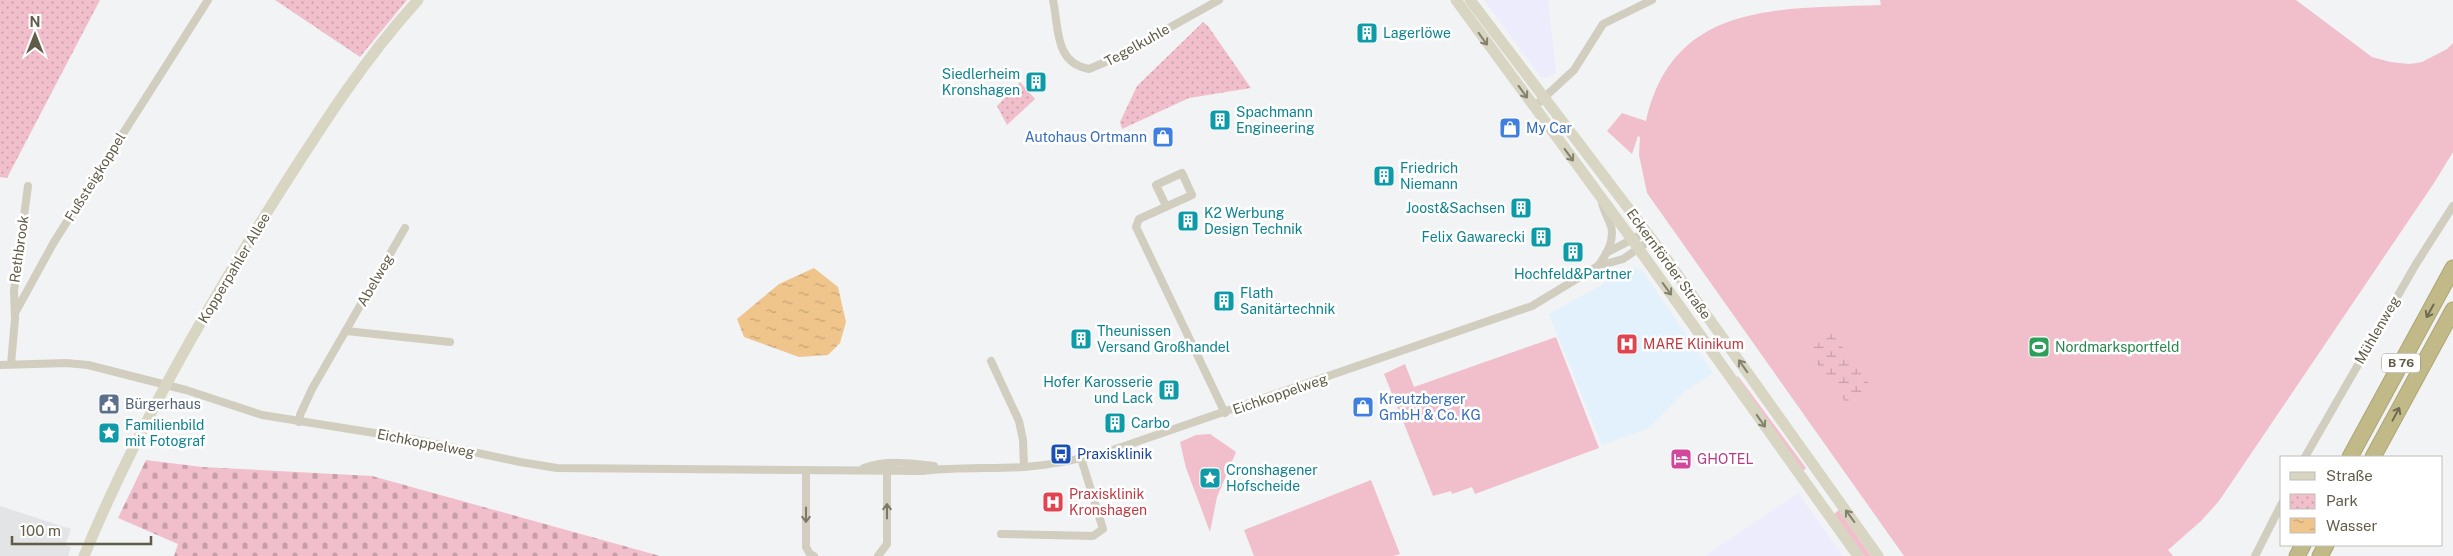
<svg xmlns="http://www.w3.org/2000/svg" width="2453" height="556" font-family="'Public Sans',sans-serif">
  <defs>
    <pattern id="wetland-marsh" width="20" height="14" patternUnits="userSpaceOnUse" patternTransform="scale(1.25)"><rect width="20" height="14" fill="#f1bfcc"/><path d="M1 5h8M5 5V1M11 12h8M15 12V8" fill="none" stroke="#c79ea8"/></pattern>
    <pattern id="cemetery-stones" width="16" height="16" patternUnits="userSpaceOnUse" patternTransform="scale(1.25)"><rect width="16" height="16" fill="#f1bfcc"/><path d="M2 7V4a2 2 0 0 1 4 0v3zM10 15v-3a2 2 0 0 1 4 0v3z" fill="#c79ea8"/></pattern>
    <pattern id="park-dots" width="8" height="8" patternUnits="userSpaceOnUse" patternTransform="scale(1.25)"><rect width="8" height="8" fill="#f1bfcc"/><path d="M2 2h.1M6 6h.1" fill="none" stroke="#c79ea8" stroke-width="1.8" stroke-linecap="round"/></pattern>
    <pattern id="water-ripples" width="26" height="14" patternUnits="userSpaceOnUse" patternTransform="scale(1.25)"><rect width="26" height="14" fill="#f0c58b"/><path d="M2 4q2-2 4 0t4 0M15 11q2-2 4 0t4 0" fill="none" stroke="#c6a374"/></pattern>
  </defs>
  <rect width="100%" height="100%" fill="#f1f3f4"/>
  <g fill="#edecfd">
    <polygon points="1484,0 1548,0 1556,73 1547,78 1541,77"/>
    <polygon points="1798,493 1843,556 1705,556"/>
  </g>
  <polygon fill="#e3e4e5" points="0,506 71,529 65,545 71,547 68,556 0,556"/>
  <polygon fill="#e3f1fc" points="1634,267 1642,271 1713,373 1685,391 1649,428 1602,445 1549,314"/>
  <g fill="#f1bfcc">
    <path d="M 1880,0 L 2296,0 L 2372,57 L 2390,62 L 2410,64 L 2422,62 L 2447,49 L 2453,43 L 2453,152 L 2434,183 L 2219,501 L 2201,521 L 2168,550 L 2173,556 L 1904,556 L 1647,193 L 1639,155 L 1640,137 L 1638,136 L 1632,154 L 1607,131 L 1622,113 L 1646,121 C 1673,0 1781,9 1881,5 Z"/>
    <polygon points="1556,337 1599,448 1475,494 1472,487 1452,494 1451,491 1433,496 1384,374 1405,364 1414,387"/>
    <polygon points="1738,376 1806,468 1803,471 1737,377"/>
    <polygon points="1210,434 1236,452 1217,497 1210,532 1186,468 1180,442 1196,435"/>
    <polygon points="1371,480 1400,554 1393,556 1254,556 1244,530"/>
    <polygon points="1839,510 1871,556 1864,556 1834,514"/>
  </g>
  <polygon fill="url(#wetland-marsh)" points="1832,333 1871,386 1847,404 1808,351"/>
  <polygon fill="url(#cemetery-stones)" points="146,460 202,467 372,476 660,556 174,556 178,544 118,518"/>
  <g fill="url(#park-dots)">
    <polygon points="0,0 100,0 7,178 0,177"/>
    <polygon points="275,0 407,0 360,57"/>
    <polygon points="1203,22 1208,26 1251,88 1189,98 1122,129 1120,122 1137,86"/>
    <polygon points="1020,82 1035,99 1007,125 997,106"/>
  </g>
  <polygon fill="url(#water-ripples)" points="814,268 838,287 846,322 840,343 828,355 799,357 744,337 737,319 779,284"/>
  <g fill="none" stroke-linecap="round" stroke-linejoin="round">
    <g stroke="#ada673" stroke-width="17">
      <g id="highway">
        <polyline points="2350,457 2453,268"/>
        <polyline points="2373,457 2453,310"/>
        <polyline points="2297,556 2303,545"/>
        <polyline points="2320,556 2326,545"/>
      </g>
    </g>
    <g stroke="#d1cdbf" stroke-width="8">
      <path d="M 1053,0 C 1059,27 1054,63 1089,69 L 1115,58 L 1219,0"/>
      <polyline points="1534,107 1574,70 1603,24 1652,0"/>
      <polyline points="1166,206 1156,185 1182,173 1192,195 1139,219 1136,227 1225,413"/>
      <polyline points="1606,253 1646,232"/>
      <path d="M 1598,266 C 1606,255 1615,241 1611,226 C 1608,218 1604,211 1602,203"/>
      <polyline points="15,313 54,242 208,0"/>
      <polyline points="346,331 450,342"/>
      <polyline points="991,361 1019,421 1023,440 1024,467"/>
      <polyline points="11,364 15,319 14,291 28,186"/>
      <path d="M 0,365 L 66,363 L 88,365 L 186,390 L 262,415 L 412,439 L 520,462 L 557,468 L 923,471 C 957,467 990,469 1024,467 C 1052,465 1080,459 1107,452 L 1532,306 L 1598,266 L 1623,259 L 1652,239"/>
      <polyline points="299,422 300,415 312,389 405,228"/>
      <polyline points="2305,457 2416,264 2453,206"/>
      <path d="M 864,468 C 886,460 911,463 934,466"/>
      <polyline points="806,470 806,547 810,554 814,556"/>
      <polyline points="1001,534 1093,536 1103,529 1081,458"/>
      <polyline points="878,556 887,544 887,464"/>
      <polyline points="2255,556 2282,503"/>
    </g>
    <g stroke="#d8d6c2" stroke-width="11">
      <polyline points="1456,0 1631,238 1858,556"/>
      <polyline points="1470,0 1660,250 1878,556"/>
      <path d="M 84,556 C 137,428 207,307 281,190 C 323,124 365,58 418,0"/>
    </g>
    <use href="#highway" stroke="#c1ba88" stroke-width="15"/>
  </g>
  <defs><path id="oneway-shaft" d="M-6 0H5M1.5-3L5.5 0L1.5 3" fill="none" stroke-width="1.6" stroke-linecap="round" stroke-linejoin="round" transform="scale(1.25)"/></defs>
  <g stroke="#84816d">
    <use href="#oneway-shaft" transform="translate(1483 39) rotate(54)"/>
    <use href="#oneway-shaft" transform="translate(1523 92) rotate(54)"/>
    <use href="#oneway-shaft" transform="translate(1569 155) rotate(54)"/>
    <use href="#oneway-shaft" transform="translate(1667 289) rotate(54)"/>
    <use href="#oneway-shaft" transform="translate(1743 366) rotate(-125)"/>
    <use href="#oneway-shaft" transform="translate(1761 421) rotate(55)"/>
    <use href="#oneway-shaft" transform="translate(1850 516) rotate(-126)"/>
  </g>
  <g stroke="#6f6a52">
    <use href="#oneway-shaft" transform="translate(2430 311) rotate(119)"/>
    <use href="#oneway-shaft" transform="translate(2396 414) rotate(-62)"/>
  </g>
  <g stroke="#7c7866">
    <use href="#oneway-shaft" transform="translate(887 511) rotate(-90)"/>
    <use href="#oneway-shaft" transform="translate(806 515) rotate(90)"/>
  </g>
  <defs>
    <g id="building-square" transform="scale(1.125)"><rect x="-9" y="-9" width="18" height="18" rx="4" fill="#0f9aa8" stroke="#fff"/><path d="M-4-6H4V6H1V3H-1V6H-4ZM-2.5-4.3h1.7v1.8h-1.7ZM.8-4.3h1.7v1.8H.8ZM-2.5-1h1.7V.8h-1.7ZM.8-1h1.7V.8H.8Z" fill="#fff"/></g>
    <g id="shop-square" transform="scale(1.125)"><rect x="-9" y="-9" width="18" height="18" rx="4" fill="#3f7fe0" stroke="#fff"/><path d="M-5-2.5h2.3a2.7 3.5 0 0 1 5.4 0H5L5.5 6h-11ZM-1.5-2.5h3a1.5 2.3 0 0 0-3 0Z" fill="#fff"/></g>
    <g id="hospital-square" transform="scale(1.125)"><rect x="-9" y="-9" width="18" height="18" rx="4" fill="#e0444e" stroke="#fff"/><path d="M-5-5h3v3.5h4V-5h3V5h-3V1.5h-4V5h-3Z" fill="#fff"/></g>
    <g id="stadium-square" transform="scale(1.125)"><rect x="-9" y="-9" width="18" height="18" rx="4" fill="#2e9e5b" stroke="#fff"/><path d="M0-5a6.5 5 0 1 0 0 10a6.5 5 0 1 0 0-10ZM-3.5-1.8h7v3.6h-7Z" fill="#fff"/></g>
    <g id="civic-square" transform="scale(1.125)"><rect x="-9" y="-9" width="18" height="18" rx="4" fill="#5c6f8a" stroke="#fff"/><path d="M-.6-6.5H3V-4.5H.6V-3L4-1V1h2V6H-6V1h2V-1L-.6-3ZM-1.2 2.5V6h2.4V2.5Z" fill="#fff"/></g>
    <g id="sight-square" transform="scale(1.125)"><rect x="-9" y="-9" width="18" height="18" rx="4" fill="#0f9aa8" stroke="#fff"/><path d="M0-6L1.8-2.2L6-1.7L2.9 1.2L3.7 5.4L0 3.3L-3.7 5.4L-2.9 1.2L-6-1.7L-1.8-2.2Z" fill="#fff"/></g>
    <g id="bus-square" transform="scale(1.125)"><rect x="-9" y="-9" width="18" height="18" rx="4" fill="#1a4fb4" stroke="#fff"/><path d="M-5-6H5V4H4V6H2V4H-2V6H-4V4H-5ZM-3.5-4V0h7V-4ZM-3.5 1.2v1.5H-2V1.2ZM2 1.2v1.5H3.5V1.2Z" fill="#fff"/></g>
    <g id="hotel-square" transform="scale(1.125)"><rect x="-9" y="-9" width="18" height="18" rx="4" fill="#d1479c" stroke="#fff"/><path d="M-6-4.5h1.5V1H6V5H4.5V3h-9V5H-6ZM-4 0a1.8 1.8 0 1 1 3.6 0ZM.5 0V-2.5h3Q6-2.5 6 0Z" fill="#fff"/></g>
  </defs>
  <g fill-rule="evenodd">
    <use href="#building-square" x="1367" y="33"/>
    <use href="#building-square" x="1036" y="82"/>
    <use href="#building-square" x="1220" y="120"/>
    <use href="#shop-square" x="1510" y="128"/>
    <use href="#shop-square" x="1163" y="137"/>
    <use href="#building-square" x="1384" y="176"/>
    <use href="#building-square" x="1521" y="208"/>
    <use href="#building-square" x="1188" y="221"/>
    <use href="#building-square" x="1541" y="237"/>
    <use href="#building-square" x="1573" y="252"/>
    <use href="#building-square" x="1224" y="301"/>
    <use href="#building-square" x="1081" y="339"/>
    <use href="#hospital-square" x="1627" y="344"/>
    <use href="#stadium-square" x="2039" y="347"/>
    <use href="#building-square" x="1169" y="390"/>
    <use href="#civic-square" x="109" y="404"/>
    <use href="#shop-square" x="1363" y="407"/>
    <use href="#building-square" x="1115" y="423"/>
    <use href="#sight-square" x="109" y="433"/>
    <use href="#bus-square" x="1061" y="454"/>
    <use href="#hotel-square" x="1681" y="459"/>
    <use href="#sight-square" x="1210" y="478"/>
    <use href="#hospital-square" x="1053" y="502"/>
  </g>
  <g text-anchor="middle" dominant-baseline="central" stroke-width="5" stroke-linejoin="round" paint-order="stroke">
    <rect fill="#fff" stroke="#908d7f" stroke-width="1" x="2382" y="353.5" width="38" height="19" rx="4"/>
    <g font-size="12" font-weight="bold" fill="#605c48">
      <text x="2401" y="363">B 76</text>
    </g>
    <g font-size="14" fill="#0d838f" stroke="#fff" text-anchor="start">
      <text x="1383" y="33">Lagerlöwe</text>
      <text x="1020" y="74" text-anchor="end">Siedlerheim<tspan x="1020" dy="16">Kronshagen</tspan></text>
      <text x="1236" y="112">Spachmann<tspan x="1236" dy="16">Engineering</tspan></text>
      <text x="1400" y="168">Friedrich<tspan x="1400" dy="16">Niemann</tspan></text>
      <text x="1505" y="208" text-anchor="end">Joost&amp;Sachsen</text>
      <text x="1204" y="213">K2 Werbung<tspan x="1204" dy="16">Design Technik</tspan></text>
      <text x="1525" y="237" text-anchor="end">Felix Gawarecki</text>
      <text x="1573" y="274" text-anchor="middle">Hochfeld&amp;Partner</text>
      <text x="1240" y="293">Flath<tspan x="1240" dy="16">Sanitärtechnik</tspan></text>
      <text x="1097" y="331">Theunissen<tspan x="1097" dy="16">Versand Großhandel</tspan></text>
      <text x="1153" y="382" text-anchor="end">Hofer Karosserie<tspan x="1153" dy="16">und Lack</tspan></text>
      <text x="1131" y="423">Carbo</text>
      <text x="125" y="425">Familienbild<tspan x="125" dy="16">mit Fotograf</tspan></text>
      <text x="1226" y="470">Cronshagener<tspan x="1226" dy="16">Hofscheide</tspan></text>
    </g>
    <g font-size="14" fill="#605c48" stroke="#fff">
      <text transform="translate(1137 45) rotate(-29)">Tegelkuhle</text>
      <text transform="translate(95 177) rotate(-58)">Fußsteigkoppel</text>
      <text transform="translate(19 249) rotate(-82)">Rethbrook</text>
      <text transform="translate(1669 264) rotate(54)">Eckernförder Straße</text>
      <text transform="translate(234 268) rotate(-59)">Kopperpahler Allee</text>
      <text transform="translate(375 280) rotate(-60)">Abelweg</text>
      <text transform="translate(2377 330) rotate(-60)">Mühlenweg</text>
      <text transform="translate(1280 394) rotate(-19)">Eichkoppelweg</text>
      <text transform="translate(426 443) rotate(11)">Eichkoppelweg</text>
    </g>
    <g font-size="14" fill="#366cbe" stroke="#fff" text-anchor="start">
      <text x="1526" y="128">My Car</text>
      <text x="1147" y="137" text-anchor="end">Autohaus Ortmann</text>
      <text x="1379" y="399">Kreutzberger<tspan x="1379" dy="16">GmbH &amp; Co. KG</tspan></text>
    </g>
    <g font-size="14" fill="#be3a42" stroke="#fff" text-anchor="start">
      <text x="1643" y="344">MARE Klinikum</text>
      <text x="1069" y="494">Praxisklinik<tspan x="1069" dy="16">Kronshagen</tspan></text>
    </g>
    <g font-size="14" fill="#27864d" stroke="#fff" text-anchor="start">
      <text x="2055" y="347">Nordmarksportfeld</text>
    </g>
    <g font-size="14" fill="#4e5e75" stroke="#fff" text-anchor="start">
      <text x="125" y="404">Bürgerhaus</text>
    </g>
    <g font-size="14" fill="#164399" stroke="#fff" text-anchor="start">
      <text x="1077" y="454">Praxisklinik</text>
    </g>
    <g font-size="14" fill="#b23c85" stroke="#fff" text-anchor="start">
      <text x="1697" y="459">GHOTEL</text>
    </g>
  </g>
  <rect x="2280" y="456" width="162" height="90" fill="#ffffff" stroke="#bfbeb6"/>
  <rect x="2290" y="472" width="25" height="8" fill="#d8d6c2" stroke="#bfbeb6"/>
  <text x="2326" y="481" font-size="15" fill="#605c48">Straße</text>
  <rect x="2290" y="494" width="25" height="15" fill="url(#park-dots)" stroke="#bfbeb6"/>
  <text x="2326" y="506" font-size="15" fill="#605c48">Park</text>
  <rect x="2290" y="518" width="25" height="15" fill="url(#water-ripples)" stroke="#bfbeb6"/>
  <text x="2326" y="531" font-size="15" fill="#605c48">Wasser</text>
  <g transform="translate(35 35)" stroke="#ffffff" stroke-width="4" paint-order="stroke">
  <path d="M0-4L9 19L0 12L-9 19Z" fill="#605c48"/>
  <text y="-8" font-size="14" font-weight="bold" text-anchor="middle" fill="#605c48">N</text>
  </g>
  <path d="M12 536v8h139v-8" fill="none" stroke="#605c48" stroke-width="2.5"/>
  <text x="20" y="536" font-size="15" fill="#605c48" stroke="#ffffff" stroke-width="4" paint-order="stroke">100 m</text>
</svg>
